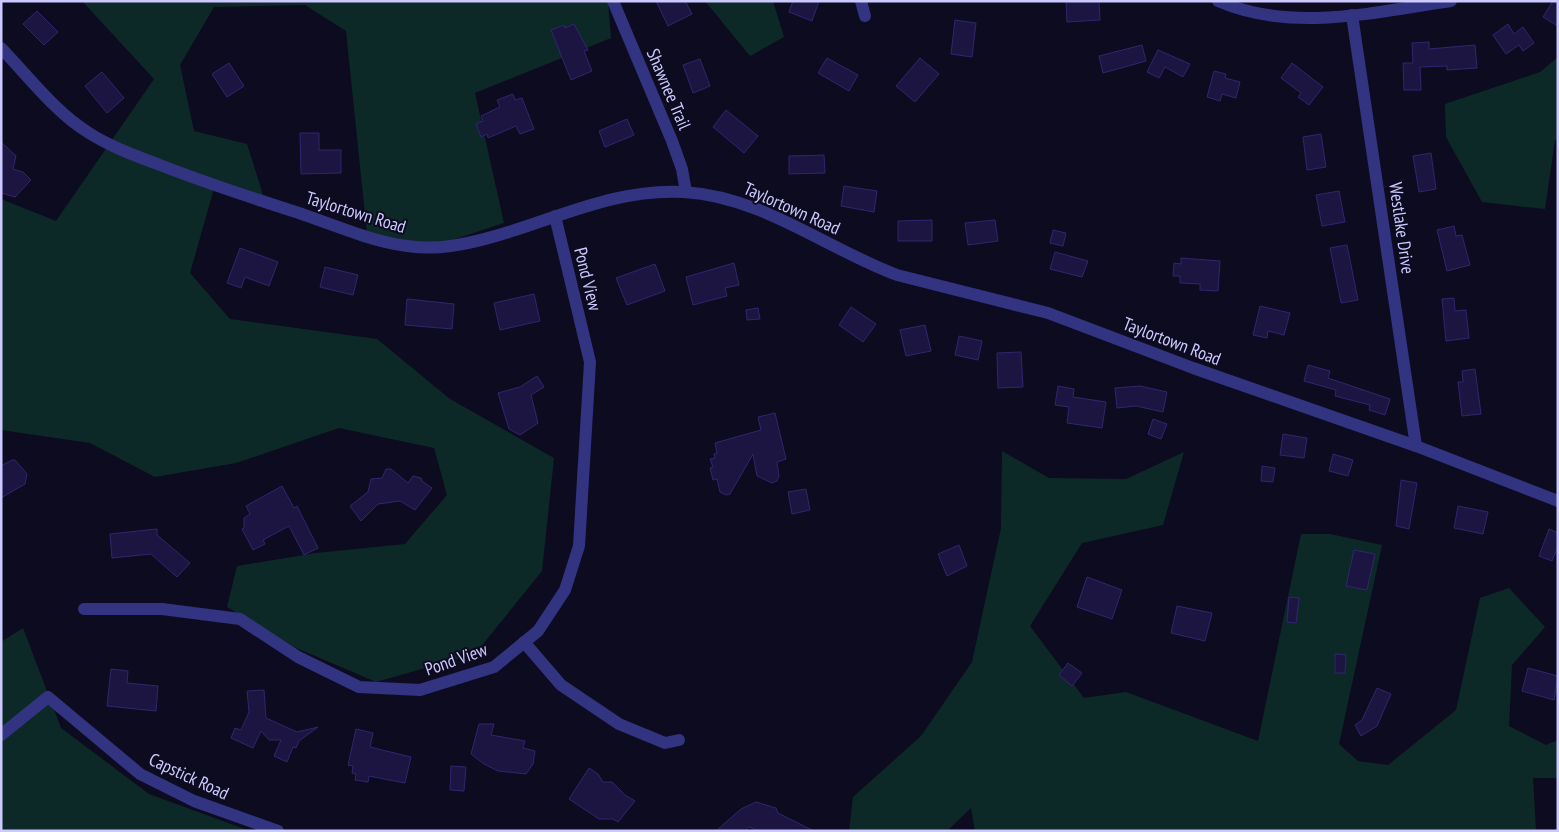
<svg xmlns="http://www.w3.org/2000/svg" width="1559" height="832" font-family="'PT Sans Narrow',sans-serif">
  <rect width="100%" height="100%" fill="#0d0b1f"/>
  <g fill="#0d2927">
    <polygon points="82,1 608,1 611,38 475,93 504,223 437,245 367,234 346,31 305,5 214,7 180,65 194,131 247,144 265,201 215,185 190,273 230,319 377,339 450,399 554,458 542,571 475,654 376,682 294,647 227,607 237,566 316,553 405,544 447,495 434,448 339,428 236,463 155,477 90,443 1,430 1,199 56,221 154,79"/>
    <polygon points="705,1 773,1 784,37 750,56"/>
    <polygon points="1558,57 1558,139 1555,140 1545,209 1482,202 1446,137 1445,104 1540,72"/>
    <polygon points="1002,451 1049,478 1126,479 1184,452 1163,525 1082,543 1030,626 1084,698 1126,692 1258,741 1301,534 1330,534 1382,545 1339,744 1358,761 1388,765 1456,710 1480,598 1509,588 1545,627 1512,665 1509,726 1546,745 1558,740 1558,778 1533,778 1536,831 975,831 971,808 947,831 849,831 853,797 921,736 972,662 1001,528"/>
    <polygon points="23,628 61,728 149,794 250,831 1,831 1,642"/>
  </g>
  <g fill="#1c1541" stroke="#30266f">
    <polygon points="656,1 685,1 692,14 668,26"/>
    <polygon points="793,1 819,1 812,21 789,12"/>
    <polygon points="1066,1 1099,1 1100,20 1067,22"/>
    <polygon points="1553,1 1558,1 1558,26 1543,17"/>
    <polygon points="37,11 58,32 44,45 23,24"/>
    <polygon points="955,20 976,23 972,57 951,54"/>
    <polygon points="574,24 588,50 584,51 592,71 571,80 551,30 564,25 565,28"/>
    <polygon points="1508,24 1514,34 1523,27 1534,43 1523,51 1519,45 1506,54 1493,35"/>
    <polygon points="1429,42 1429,49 1475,45 1477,68 1447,70 1447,66 1420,67 1421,90 1404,90 1403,63 1413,63 1412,43"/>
    <polygon points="1142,45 1146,61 1103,73 1099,56"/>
    <polygon points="1158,50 1190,64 1183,77 1165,67 1159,78 1147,72"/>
    <polygon points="827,58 858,75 849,91 818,73"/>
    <polygon points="920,58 939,74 915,102 896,86"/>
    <polygon points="700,59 710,86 693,93 683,65"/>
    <polygon points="229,63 244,86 227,97 212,74"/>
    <polygon points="1292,63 1323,87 1309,105 1298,97 1301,93 1281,78"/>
    <polygon points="1214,71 1226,74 1225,78 1240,82 1236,98 1222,94 1220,101 1207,97"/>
    <polygon points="102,72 124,98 107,113 85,86"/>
    <polygon points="513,94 515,100 522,98 534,129 520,134 516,126 488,138 487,134 481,137 476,124 483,121 481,116 500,107 497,100"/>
    <polygon points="726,110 758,136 744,153 713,127"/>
    <polygon points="627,119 634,135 605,147 599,131"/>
    <polygon points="300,133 319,133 319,150 341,150 341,173 301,174"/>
    <polygon points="1321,134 1326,167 1307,170 1303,137"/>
    <polygon points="1,142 16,156 13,169 23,172 31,180 15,197 1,193"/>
    <polygon points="1431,153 1436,189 1419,192 1413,156"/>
    <polygon points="824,155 825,173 789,174 789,156"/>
    <polygon points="844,186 877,191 874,212 841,206"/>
    <polygon points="1339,191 1345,222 1322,226 1316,195"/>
    <polygon points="932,220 932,241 898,241 898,221"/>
    <polygon points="995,220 998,241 968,245 965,223"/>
    <polygon points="1454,226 1456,236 1462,235 1470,265 1447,271 1437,230"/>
    <polygon points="1053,230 1066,233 1063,246 1050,243"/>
    <polygon points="1347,245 1358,300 1341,303 1330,248"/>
    <polygon points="240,248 278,262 269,286 245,277 241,288 227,283"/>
    <polygon points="1055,252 1088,261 1082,277 1050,269"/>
    <polygon points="1181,258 1220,261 1218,291 1200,290 1200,284 1180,283 1180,276 1173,276 1174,263 1181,264"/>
    <polygon points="734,263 739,285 725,288 727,296 693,305 686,277"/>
    <polygon points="655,264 665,291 627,305 616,278"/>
    <polygon points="325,267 358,275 353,295 320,287"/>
    <polygon points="534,294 540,321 500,330 494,303"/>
    <polygon points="1454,298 1455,311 1466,310 1469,338 1446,341 1442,299"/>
    <polygon points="407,299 454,304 452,329 405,325"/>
    <polygon points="1260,306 1290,313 1284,335 1268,331 1267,338 1253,335"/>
    <polygon points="851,307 876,324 863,342 839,325"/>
    <polygon points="758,308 760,319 747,320 746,310"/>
    <polygon points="925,325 931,351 906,356 900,330"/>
    <polygon points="959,336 982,341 978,360 955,355"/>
    <polygon points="1021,352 1023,387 998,388 997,353"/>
    <polygon points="1308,365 1330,371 1328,378 1390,399 1385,415 1369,410 1370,405 1335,396 1336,390 1304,381"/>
    <polygon points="1475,369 1481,414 1462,416 1458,382 1463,382 1462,371"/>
    <polygon points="537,376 544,387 531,395 538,423 520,435 509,429 498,393 520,387"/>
    <polygon points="1058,386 1074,389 1073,397 1106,402 1102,428 1067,423 1069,407 1055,405"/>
    <polygon points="1140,386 1167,392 1163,412 1136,406 1117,408 1115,388"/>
    <polygon points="775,413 786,459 777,462 779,476 777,481 772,483 757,476 753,454 730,494 726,495 720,492 717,479 713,480 710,468 713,467 710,459 715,458 714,454 717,453 715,443 761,430 758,417"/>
    <polygon points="1153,419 1167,424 1161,439 1148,434"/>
    <polygon points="1283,434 1307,438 1304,458 1280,455"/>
    <polygon points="1333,454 1353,460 1348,476 1329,471"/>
    <polygon points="12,460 15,460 27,474 25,484 1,498 1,466"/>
    <polygon points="1262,466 1275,468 1273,482 1261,481"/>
    <polygon points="386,469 391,469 408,483 413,476 421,478 422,481 432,488 415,510 400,501 378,504 361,521 350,506 368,492 371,479 382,478"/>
    <polygon points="1401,480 1417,483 1409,529 1396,526"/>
    <polygon points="282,486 294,508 297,506 318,548 304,555 289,526 263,540 265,544 253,550 242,529 244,528 244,518 250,514 246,506"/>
    <polygon points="806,489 810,510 792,514 788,492"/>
    <polygon points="1458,506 1488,512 1483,534 1454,528"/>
    <polygon points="157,529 157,535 190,563 177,577 151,554 112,558 110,534"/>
    <polygon points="1549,529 1558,533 1558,547 1552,561 1539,556"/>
    <polygon points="959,545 967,566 947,576 938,554"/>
    <polygon points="1354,550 1375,554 1367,590 1346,586"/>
    <polygon points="1087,577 1122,590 1112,619 1077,607"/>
    <polygon points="1289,597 1299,598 1296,623 1287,622"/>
    <polygon points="1177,606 1212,613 1205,641 1171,633"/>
    <polygon points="1335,654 1346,655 1345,673 1335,673"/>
    <polygon points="1068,663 1082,673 1072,686 1059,675"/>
    <polygon points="1528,668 1558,676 1554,700 1522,691"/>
    <polygon points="111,669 128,671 127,683 158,686 156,711 107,706"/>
    <polygon points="1377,688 1391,694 1377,726 1361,736 1355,725 1362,720"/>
    <polygon points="264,690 266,718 297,732 318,727 299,741 296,748 293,747 287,762 274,756 281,740 269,740 261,731 253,748 231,738 235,728 241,730 249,712 247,691"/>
    <polygon points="479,724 494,724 491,735 525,741 523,748 535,751 533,764 526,774 498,771 484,764 471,754"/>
    <polygon points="356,729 373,733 370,747 411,757 405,783 369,776 368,782 355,780 356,774 352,773 353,766 348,765"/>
    <polygon points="451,766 466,767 464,791 450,790"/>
    <polygon points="589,768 598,774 603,782 612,782 625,795 635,801 618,822 613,819 599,819 569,799"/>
    <polygon points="756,802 776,808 778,813 814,831 759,831 749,827 745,831 716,831 741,809"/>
  </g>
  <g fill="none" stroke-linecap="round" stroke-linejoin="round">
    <g stroke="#323481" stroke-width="12">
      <polyline points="613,1 672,141 682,169 686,192"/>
      <polyline points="861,1 865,16"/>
      <path d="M 1218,1 C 1292,33 1375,12 1451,1"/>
      <polyline points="1352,15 1416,446"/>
      <path d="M 1,48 C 29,77 55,112 89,133 C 111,147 136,156 160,165 C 206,183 252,198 299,213 C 334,225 370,241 407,246 C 421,248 437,248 451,246 C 531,234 601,187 684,192 C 763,197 825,248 897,275 L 1048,313 L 1193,368 L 1416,446 L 1558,501"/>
      <polyline points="84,609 162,609 240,619 298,657 359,687 420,690 494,667 538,631 565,590 579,546 590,362 555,216"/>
      <polyline points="524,642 561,685 619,724 665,743 679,740"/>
      <polyline points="1,735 48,697 140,774 194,801 278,831"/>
    </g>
  </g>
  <g text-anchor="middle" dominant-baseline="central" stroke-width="4" stroke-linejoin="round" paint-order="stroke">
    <g font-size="18" fill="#ccc9ff" stroke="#0d0b1f">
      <text transform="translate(669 89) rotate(67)">Shawnee Trail</text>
      <text transform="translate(792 208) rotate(24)">Taylortown Road</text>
      <text transform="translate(356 212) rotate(17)">Taylortown Road</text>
      <text transform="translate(1402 228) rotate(82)">Westlake Drive</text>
      <text transform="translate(588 279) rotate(76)">Pond View</text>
      <text transform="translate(1172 341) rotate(21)">Taylortown Road</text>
      <text transform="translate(456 659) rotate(-19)">Pond View</text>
      <text transform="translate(189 776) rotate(25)">Capstick Road</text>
    </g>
  </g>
  <rect width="1559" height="832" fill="none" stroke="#ccc9ff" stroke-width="5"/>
</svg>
